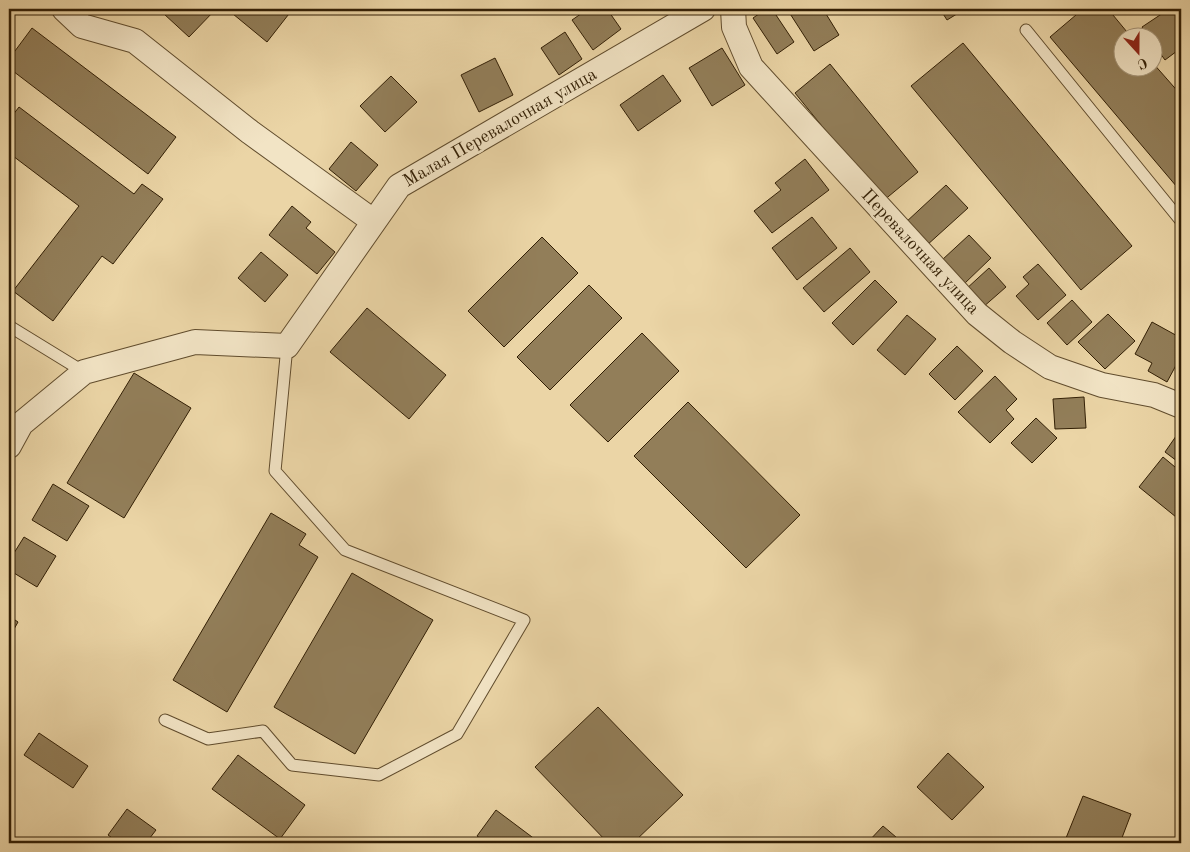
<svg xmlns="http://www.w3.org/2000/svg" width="1190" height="852" font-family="'Old Standard TT',serif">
  <rect width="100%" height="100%" fill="#ebd5a6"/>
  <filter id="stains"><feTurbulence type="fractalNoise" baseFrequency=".004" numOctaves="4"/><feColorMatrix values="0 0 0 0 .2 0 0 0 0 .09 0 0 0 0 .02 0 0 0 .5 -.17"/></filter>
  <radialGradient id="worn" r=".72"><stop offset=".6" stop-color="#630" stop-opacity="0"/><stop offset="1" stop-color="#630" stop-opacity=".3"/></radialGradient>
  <g fill="#927e59" stroke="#321f05">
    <polygon points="169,9 216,9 189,37 164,14"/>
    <polygon points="237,9 291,9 292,10 267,42 233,14"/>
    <polygon points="588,9 607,9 621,29 593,50 572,20"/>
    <polygon points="766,9 772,9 794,42 777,54 753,18"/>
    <polygon points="787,9 823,9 839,35 814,51"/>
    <polygon points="940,9 965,9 947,20"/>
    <polygon points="1083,9 1108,9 1132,38 1122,38 1122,68 1152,68 1152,62 1181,95 1181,183 1177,187 1050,37"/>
    <polygon points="1169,9 1181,9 1181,48 1165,60 1152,42 1152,38 1149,38 1142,27"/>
    <polygon points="32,28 176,137 148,174 9,68 9,59"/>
    <polygon points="565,32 582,59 559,75 541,48"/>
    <polygon points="963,43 1132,246 1081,290 911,86"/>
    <polygon points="722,48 745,85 712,106 689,68"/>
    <polygon points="495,58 513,95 479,112 461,75"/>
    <polygon points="830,64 918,172 883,201 795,93"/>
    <polygon points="663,75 681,101 638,131 620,105"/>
    <polygon points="391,76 417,102 385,132 360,106"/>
    <polygon points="19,107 134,194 142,184 163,199 113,264 102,256 53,321 13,291 79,206 9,153 9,120"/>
    <polygon points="351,142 378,165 356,191 329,169"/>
    <polygon points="805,159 829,190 772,233 754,211 781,190 775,183"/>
    <polygon points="946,185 968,208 926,246 905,223"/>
    <polygon points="292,206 311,222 306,228 335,252 317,274 269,235"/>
    <polygon points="812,217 837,248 797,280 772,248"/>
    <polygon points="969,235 991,258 964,284 942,260"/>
    <polygon points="542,237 578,273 504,347 468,311"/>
    <polygon points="850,248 870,272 824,312 803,288"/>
    <polygon points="261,252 288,275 265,302 238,278"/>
    <polygon points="1038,264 1066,295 1038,320 1016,296 1029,284 1023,277"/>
    <polygon points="989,268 1006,287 982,308 965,290"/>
    <polygon points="875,280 897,302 853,345 832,323"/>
    <polygon points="589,285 622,318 550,390 517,357"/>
    <polygon points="1072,300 1092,322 1067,345 1047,323"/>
    <polygon points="367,308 446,375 409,419 330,352"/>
    <polygon points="1108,314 1135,341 1105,369 1078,342"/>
    <polygon points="907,315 936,339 905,375 877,350"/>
    <polygon points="1152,322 1181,338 1181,356 1167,382 1148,371 1152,363 1135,354"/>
    <polygon points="642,333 679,371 608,442 570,405"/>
    <polygon points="957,346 983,371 955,400 929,374"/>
    <polygon points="134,373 191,408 124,518 67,483"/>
    <polygon points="995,376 1017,399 1006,410 1014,419 990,443 958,412"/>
    <polygon points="1084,397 1086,428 1055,429 1053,399"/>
    <polygon points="688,402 800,515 746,568 634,456"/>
    <polygon points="1036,418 1057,438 1032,463 1011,443"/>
    <polygon points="1181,429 1181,464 1165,452"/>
    <polygon points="1163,457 1181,472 1181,511 1176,517 1139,487"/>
    <polygon points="53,484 89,506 67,541 32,520"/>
    <polygon points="271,513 306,534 299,545 318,557 227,712 173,680"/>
    <polygon points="24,537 56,556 37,587 9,570 9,561"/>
    <polygon points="352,573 433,620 355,754 274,707"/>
    <polygon points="9,616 18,622 9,638"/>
    <polygon points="598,707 683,795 633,843 608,843 535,767"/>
    <polygon points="39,733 88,766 73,788 24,755"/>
    <polygon points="948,753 984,787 952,820 917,787"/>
    <polygon points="238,755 305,805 280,839 212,789"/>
    <polygon points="1083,796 1131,814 1120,843 1064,843"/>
    <polygon points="127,809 156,830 146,843 138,839 135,843 119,843 108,835"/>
    <polygon points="496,810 540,843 487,843 477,836"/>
    <polygon points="883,826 903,843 867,843"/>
  </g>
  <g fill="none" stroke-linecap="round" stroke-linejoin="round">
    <g stroke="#604c2d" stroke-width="13">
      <g id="service">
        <polyline points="1026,30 1181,221"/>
        <polyline points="9,326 84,372"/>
        <polyline points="165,720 208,739 263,731 292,765 379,775 457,734 524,620 345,550 275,471 287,346"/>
      </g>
    </g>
    <g stroke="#604c2d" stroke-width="26">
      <g id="minor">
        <polyline points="64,9 82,26 135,41 250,132 373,221"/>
        <polyline points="733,9 734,27 751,67 977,314 1012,342 1050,367 1102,385 1154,395 1181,406"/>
        <polyline points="9,446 21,424 84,372 195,342 287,346 399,186 703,9"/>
      </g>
    </g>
    <use href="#service" stroke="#f2e4c5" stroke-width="11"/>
    <use href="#minor" stroke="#f2e4c5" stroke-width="24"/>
  </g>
  <g text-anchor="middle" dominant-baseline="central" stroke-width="5" stroke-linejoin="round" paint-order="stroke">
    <g font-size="18" fill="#321f05" stroke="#f2e4c5">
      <text transform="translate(500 128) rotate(-30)">Малая Перевалочная улица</text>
      <text transform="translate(920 252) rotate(47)">Перевалочная улица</text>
    </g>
  </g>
  <rect width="1190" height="852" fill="none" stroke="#ebd5a6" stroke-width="30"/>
  <rect x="10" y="10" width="1170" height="832" fill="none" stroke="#321f05" stroke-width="2.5"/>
  <rect x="15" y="15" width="1160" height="822" fill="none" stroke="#321f05"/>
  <g transform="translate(1138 52) rotate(159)"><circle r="24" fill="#f2e4c5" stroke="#a59578"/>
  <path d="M0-4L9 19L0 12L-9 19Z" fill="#8f2418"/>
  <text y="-8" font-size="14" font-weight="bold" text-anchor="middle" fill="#321f05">С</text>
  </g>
  <rect width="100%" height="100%" filter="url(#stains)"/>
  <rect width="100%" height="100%" fill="url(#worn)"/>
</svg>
